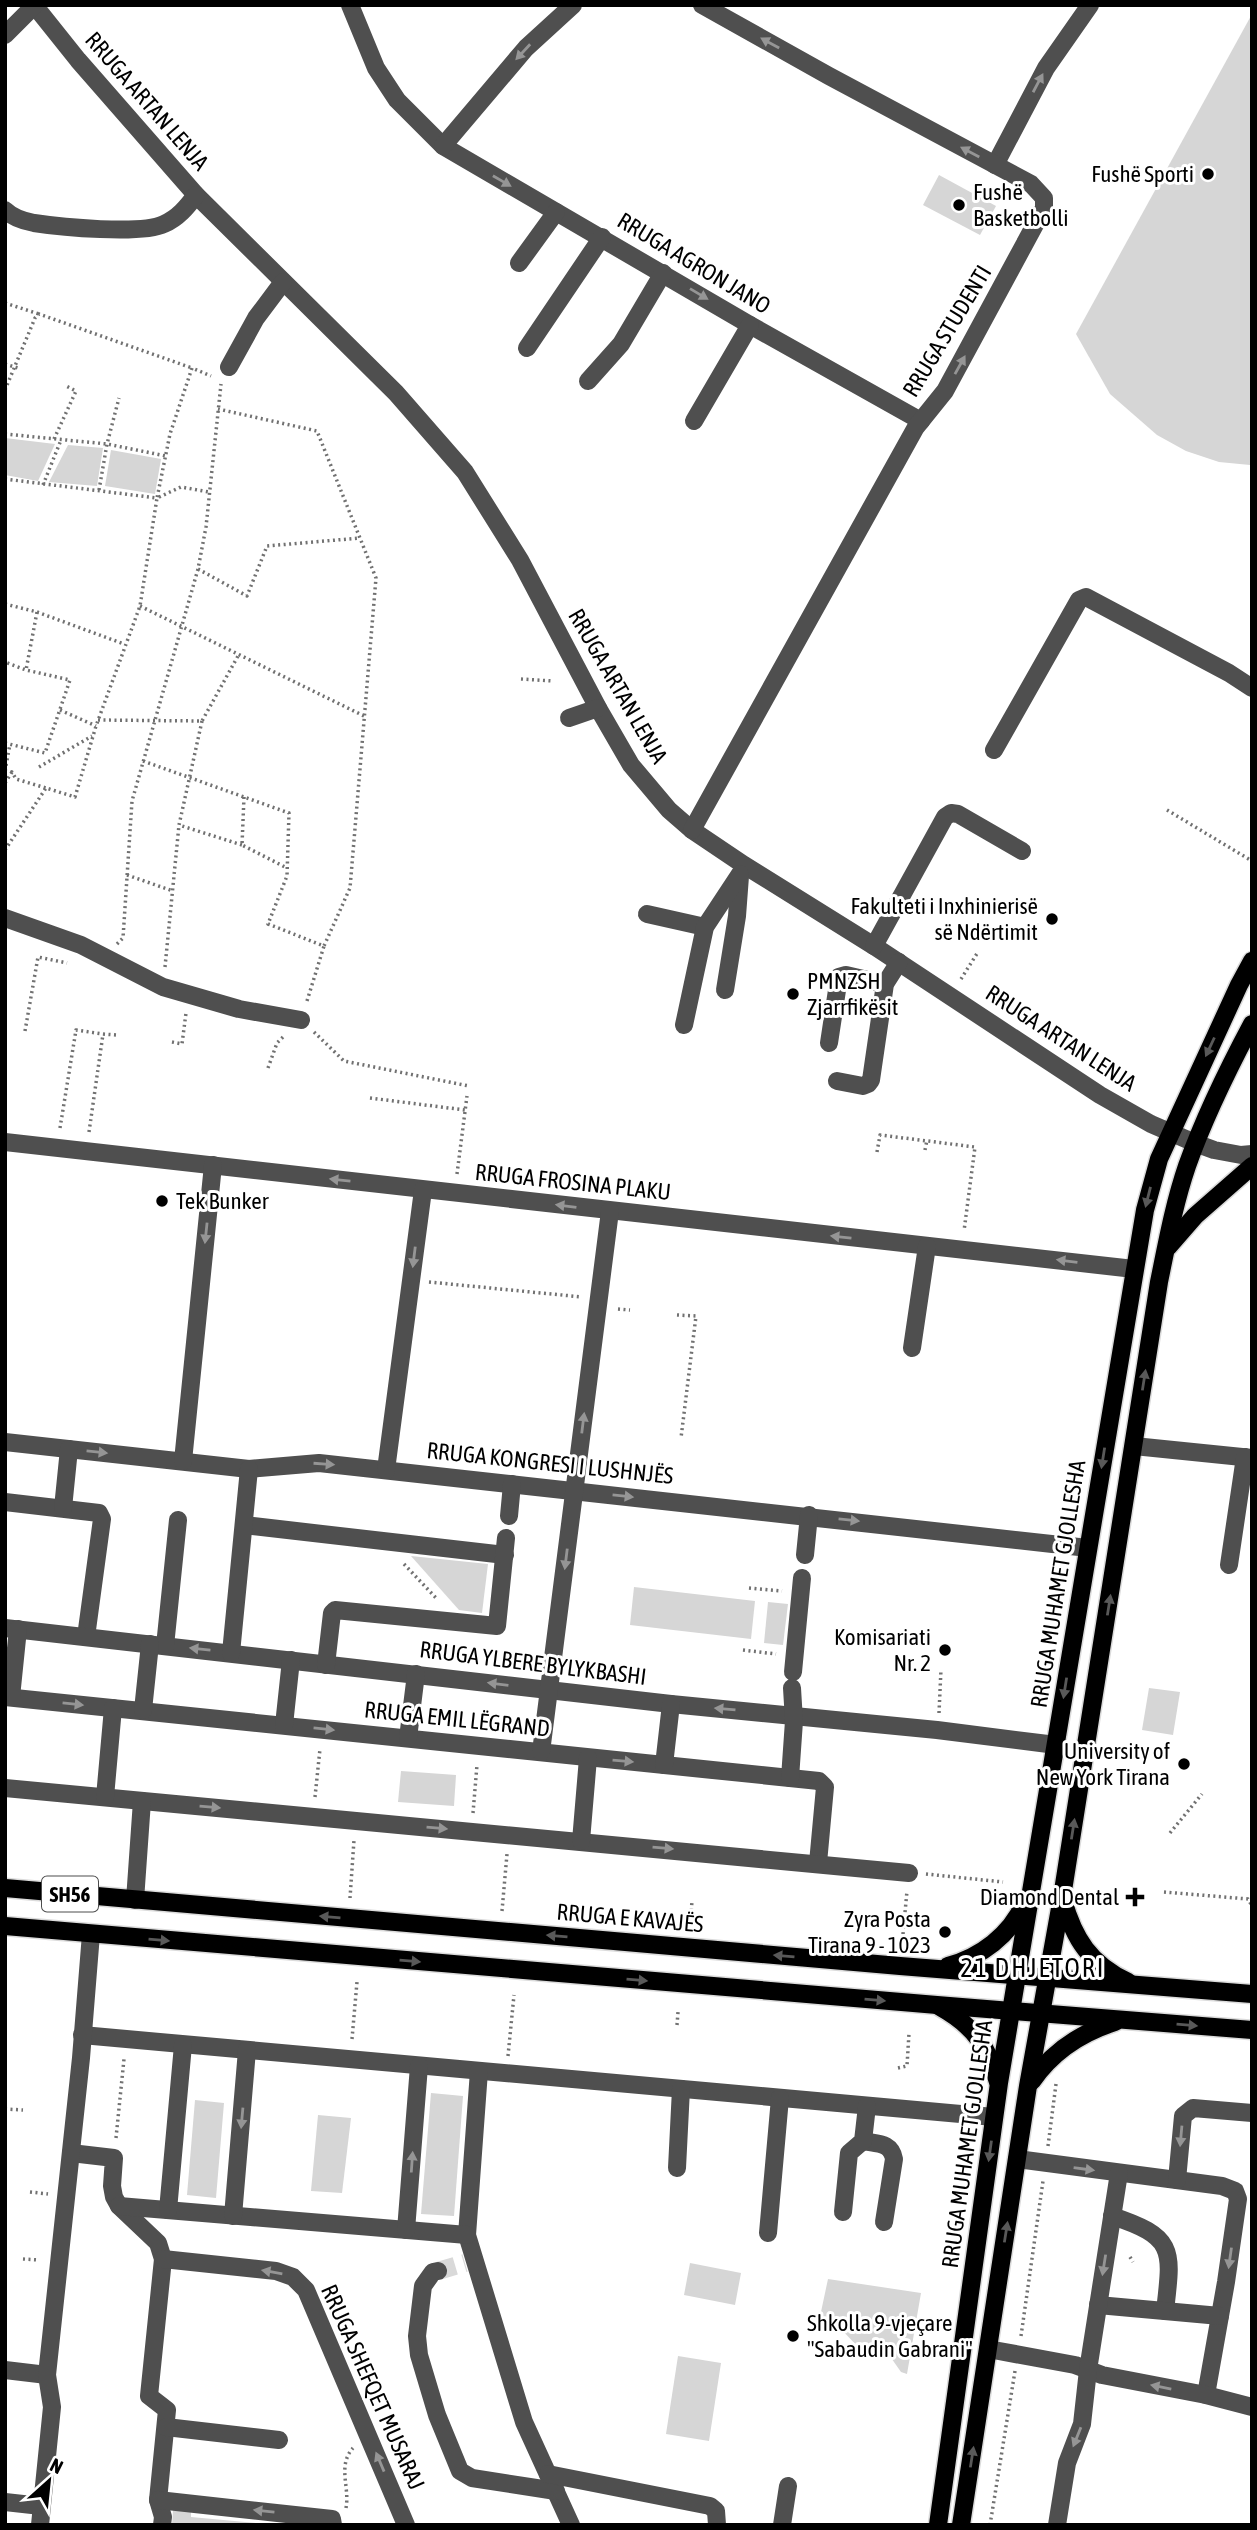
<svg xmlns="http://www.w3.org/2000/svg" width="1257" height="2530" font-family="'Asap Condensed',sans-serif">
  <rect width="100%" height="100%" fill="#fff"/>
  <g fill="#d6d6d6">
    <polygon points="1252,14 1252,464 1250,465 1219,462 1186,451 1157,435 1110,394 1076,334"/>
    <polygon points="939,175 996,206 980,235 923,205"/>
    <polygon points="5,438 55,444 38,481 5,475"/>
    <polygon points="68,445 103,448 97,486 49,482"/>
    <polygon points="111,450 161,459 155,494 105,486"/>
    <polygon points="411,1556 488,1564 482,1613 459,1610"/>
    <polygon points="634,1587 755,1601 751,1639 630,1625"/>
    <polygon points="768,1602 788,1604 783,1645 764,1643"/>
    <polygon points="1149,1688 1180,1692 1173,1735 1142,1730"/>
    <polygon points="401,1771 456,1775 454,1806 398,1802"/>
    <polygon points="431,2093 463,2096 454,2216 421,2214"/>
    <polygon points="195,2100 224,2103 216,2198 187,2195"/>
    <polygon points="318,2115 351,2118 342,2193 311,2191"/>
    <polygon points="690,2263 741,2273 735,2305 684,2295"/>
    <polygon points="828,2279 921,2293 907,2374 901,2372 887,2352 859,2348 841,2329 818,2326"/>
    <polygon points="678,2356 721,2363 709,2441 666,2434"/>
    <polygon points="191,2509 191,2517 276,2525 172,2525 173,2510"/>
  </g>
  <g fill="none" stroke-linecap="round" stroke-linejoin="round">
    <polyline stroke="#d9d9d9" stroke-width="18" stroke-dasharray="18 9" stroke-linecap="butt" points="438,2271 465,2263"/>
    <g stroke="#dbdbdb" stroke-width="21">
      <g id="major">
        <polyline points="1168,1247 1195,1216 1252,1166"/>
        <polyline points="5,1888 900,1966 1252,1994"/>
        <path d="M 1063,1900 C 1074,1939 1090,1964 1128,1982"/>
        <polyline points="5,1926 937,2005 1252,2030"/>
        <path d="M 948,1966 C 981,1957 1010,1935 1024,1904"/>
        <path d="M 940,2007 C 974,2026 987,2045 998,2082"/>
        <path d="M 1032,2081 C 1053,2051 1080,2033 1115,2022"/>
        <polyline points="938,2525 999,2083 1145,1210 1159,1159 1239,985 1252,961"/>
        <path d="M 961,2525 L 1028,2086 L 1062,1897 L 1159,1282 C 1167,1243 1174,1204 1187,1166 C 1204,1118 1228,1069 1252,1024"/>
      </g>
    </g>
    <g stroke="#717171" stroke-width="3.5" stroke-dasharray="2 3.5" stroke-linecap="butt">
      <polyline points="5,303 39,314"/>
      <polyline points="5,364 18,368"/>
      <polyline points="5,390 35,318 39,314 192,368"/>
      <polyline points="5,434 107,444 166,456"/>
      <polyline points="54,439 76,391 66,386"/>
      <polyline points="5,479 157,498 170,434 192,368 211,376"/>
      <polyline points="43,485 61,440"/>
      <polyline points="99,490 107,444 119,398"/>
      <polyline points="198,569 247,596 267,546 360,538"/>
      <polyline points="5,604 37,612 26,670 5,662"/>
      <polyline points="140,606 364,716"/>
      <polyline points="37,612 124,644"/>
      <polyline points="521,679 553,681"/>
      <polyline points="60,710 96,726"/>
      <polyline points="98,720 202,721 238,656"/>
      <polyline points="202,721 179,825 242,845"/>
      <polyline points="5,743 45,753 70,680 26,670"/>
      <polyline points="143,761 289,813 287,876 268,924 324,946 350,888 376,578 317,431 218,409"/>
      <polyline points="39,767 92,736"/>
      <polyline points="5,771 12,772 16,779 46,788"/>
      <polyline points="5,771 10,744"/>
      <polyline points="5,783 12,772"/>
      <polyline points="244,797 242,845 287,868"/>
      <polyline points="1167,810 1252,861"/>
      <polyline points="5,850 46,788 75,797 96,726 140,606 157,498 181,487 209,492"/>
      <polyline points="127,875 173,891"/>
      <polyline points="117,944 123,938 132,801 198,569 206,527 221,384"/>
      <polyline points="165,967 179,825"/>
      <polyline points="961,979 978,952"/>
      <polyline points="307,1001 324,946"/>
      <polyline points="25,1031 38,957 67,963"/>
      <polyline points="314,1032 344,1061 469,1086"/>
      <polyline points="172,1042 182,1044 186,1013"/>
      <polyline points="268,1068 277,1043 284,1036"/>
      <polyline points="370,1098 465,1110"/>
      <polyline points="60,1128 76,1030 103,1034"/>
      <polyline points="89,1132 103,1034 116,1035"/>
      <polyline points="925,1150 927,1140"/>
      <polyline points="877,1152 880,1135 975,1147 964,1231"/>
      <polyline points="457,1174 467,1096"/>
      <polyline points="429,1282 582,1297"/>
      <polyline points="618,1309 630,1310"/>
      <polyline points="677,1315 696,1316 681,1438"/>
      <polyline points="404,1564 437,1599"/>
      <polyline points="749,1588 782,1591"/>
      <polyline points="743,1650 776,1654"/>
      <polyline points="939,1713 941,1669"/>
      <polyline points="315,1797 320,1749"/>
      <polyline points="473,1813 477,1765"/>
      <polyline points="1170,1833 1202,1794"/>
      <polyline points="926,1874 1003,1882"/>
      <polyline points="1164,1892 1248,1899 1252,1906"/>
      <polyline points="350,1898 354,1840"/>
      <polyline points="502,1911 507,1854"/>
      <polyline points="690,1927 692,1901"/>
      <polyline points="902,1945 907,1891"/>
      <polyline points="677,2025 678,2012"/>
      <polyline points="352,2039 357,1982"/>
      <polyline points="508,2056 514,1995"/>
      <polyline points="898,2068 907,2066 909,2033"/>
      <polyline points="5,2109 23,2110"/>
      <polyline points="116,2138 124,2059"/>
      <polyline points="1048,2146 1056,2084"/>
      <polyline points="30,2192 48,2194"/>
      <polyline points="1130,2257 1133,2262"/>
      <polyline points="23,2259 39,2260"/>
      <polyline points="1021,2336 1043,2181"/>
      <path d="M 346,2508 C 350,2487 337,2466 353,2448"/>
      <polyline points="990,2525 1015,2371"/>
    </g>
    <g stroke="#4f4f4f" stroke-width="18">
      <polyline points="34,5 78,60 196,195 396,393 465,472 520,560 598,708 631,765 669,810 692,830 744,865 874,946 1100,1095 1151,1124 1195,1143 1214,1150 1241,1155 1252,1154"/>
      <polyline points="350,5 376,68 397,100 443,146 750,325 921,421"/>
      <polyline points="5,35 34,6"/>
      <polyline points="443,146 526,48 573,5"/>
      <polyline points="995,165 1046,68 1090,5"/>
      <path d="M 5,210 C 13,218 24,221 34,223 C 60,227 142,235 164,224 C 178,218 187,207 196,195"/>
      <polyline points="519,263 556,212"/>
      <polyline points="527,348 602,237"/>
      <polyline points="229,367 256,318 283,282"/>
      <polyline points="588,381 621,344 663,273"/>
      <polyline points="694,421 750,325"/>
      <polyline points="569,718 598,708"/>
      <polyline points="994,750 1079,600 1086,597 1229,673 1252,688"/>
      <polyline points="692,830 916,427 945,391 1044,208 1044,198 1031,184 829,76 702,5"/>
      <polyline points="647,914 705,927"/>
      <polyline points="5,918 81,945 163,987 239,1009 301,1020"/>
      <polyline points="874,946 945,817 951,813 958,814 1022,851"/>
      <polyline points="725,990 737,916 740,876"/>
      <polyline points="684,1025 705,927 740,874"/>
      <polyline points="829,1043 839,977 846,975 885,984"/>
      <polyline points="837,1081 863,1086 868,1084 871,1080 885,984 899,962"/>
      <polyline points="5,1142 1134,1269"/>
      <polyline points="912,1348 927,1246"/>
      <polyline points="5,1442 249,1469 319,1463 1088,1548"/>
      <polyline points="1134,1446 1252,1458"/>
      <polyline points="183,1461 213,1165"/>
      <polyline points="386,1470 423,1190"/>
      <polyline points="5,1502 99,1513 102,1519 86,1637"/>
      <polyline points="63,1508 69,1449"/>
      <polyline points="509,1516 512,1484"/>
      <polyline points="244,1525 505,1555"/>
      <polyline points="805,1555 809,1515"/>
      <polyline points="1229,1565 1245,1457"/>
      <polyline points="5,1628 671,1704 937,1730 1056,1745"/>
      <polyline points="165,1646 178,1520"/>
      <polyline points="231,1653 249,1469"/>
      <polyline points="326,1665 332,1613 335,1610 497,1626 506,1538"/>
      <polyline points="793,1672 802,1578"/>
      <polyline points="5,1697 819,1781 825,1787 818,1863"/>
      <polyline points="11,1697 18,1629"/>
      <polyline points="143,1710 150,1644"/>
      <polyline points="284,1725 291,1660"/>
      <polyline points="408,1738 416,1674"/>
      <polyline points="541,1752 610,1211"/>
      <polyline points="664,1765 671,1704"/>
      <polyline points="790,1778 794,1721 792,1688"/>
      <polyline points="5,1788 909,1873"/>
      <polyline points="105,1797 113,1708"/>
      <polyline points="581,1841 588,1758"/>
      <polyline points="135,1900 142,1801"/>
      <polyline points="82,2035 994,2117"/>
      <polyline points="479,2071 467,2235 524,2422 571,2525"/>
      <path d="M 863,2141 C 877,2144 891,2142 894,2159 L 884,2222"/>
      <polyline points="71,2153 114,2158 112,2186 114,2197 119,2206 158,2243 163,2259 149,2396 167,2410 158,2500 163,2517 162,2525"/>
      <polyline points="1017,2159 1222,2186 1235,2191 1238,2199 1226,2282 1206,2395"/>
      <polyline points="677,2168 681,2089"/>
      <polyline points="1177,2180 1183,2116 1193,2108 1252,2113"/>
      <polyline points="119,2206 467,2235"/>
      <polyline points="168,2210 183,2045"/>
      <polyline points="843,2212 849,2153 863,2141 867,2106"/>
      <polyline points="233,2216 247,2050"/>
      <path d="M 1112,2216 C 1176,2237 1172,2250 1165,2311"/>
      <polyline points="406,2230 419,2066"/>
      <polyline points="768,2233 780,2098"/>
      <polyline points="163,2259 276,2271 293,2277 306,2290 406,2525"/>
      <polyline points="438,2271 433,2272 423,2286 417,2336 419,2355 437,2415 460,2471 472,2478 556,2491"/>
      <polyline points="1098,2305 1220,2316"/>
      <polyline points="988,2349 1075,2365 1102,2375 1206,2395 1252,2407"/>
      <polyline points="5,2370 47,2375"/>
      <polyline points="166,2427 279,2440"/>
      <polyline points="548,2474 710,2506 716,2511 717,2525"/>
      <polyline points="158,2500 332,2519 333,2525"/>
      <polyline points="5,2502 41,2506"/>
      <polyline points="40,2525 52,2407 47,2375 81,2058 91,1934"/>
      <polyline points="782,2525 788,2486"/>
      <polyline points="1057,2525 1067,2463 1082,2424 1088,2370 1119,2173"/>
    </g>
    <use href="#major" stroke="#000" stroke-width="18"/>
  </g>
  <defs><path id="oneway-solid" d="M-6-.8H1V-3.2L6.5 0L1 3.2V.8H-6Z" transform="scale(1.75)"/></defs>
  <g fill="#959595">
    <use href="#oneway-solid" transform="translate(770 43) rotate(-151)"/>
    <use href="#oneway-solid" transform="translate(523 52) rotate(133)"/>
    <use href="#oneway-solid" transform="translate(1038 83) rotate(-62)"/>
    <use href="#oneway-solid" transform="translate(970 152) rotate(-152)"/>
    <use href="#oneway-solid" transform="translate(502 181) rotate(30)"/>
    <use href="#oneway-solid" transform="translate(699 294) rotate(31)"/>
    <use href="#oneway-solid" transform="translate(960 365) rotate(-61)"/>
    <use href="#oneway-solid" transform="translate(340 1180) rotate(-174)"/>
    <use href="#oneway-solid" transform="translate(566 1206) rotate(-173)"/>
    <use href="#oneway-solid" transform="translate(206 1233) rotate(96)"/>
    <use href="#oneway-solid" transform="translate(841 1237) rotate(-174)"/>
    <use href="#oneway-solid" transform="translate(414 1257) rotate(97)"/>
    <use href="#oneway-solid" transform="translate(1067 1261) rotate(-173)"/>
    <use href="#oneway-solid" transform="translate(583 1423) rotate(-83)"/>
    <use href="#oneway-solid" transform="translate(97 1452) rotate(6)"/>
    <use href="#oneway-solid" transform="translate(324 1464) rotate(4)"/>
    <use href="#oneway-solid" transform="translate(623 1496) rotate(6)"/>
    <use href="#oneway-solid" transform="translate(849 1520) rotate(6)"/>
    <use href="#oneway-solid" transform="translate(566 1559) rotate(97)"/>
    <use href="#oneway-solid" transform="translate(200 1649) rotate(-174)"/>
    <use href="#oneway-solid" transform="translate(498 1684) rotate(-173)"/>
    <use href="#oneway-solid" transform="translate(73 1704) rotate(6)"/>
    <use href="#oneway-solid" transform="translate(725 1709) rotate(-175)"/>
    <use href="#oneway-solid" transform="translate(324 1729) rotate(6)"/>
    <use href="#oneway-solid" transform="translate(623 1761) rotate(5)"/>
    <use href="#oneway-solid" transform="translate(210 1807) rotate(5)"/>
    <use href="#oneway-solid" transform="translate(437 1828) rotate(5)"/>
    <use href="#oneway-solid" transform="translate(663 1848) rotate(5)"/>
    <use href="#oneway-solid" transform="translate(242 2118) rotate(95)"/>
    <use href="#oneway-solid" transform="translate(1181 2136) rotate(95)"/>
    <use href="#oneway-solid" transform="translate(412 2162) rotate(-86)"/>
    <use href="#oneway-solid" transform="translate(1084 2169) rotate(8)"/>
    <use href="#oneway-solid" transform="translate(1230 2258) rotate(98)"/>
    <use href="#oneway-solid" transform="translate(1104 2265) rotate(99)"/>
    <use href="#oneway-solid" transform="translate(272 2272) rotate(-170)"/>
    <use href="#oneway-solid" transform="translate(1161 2387) rotate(-169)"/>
    <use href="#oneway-solid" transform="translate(1077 2437) rotate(112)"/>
    <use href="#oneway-solid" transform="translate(380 2462) rotate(-113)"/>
    <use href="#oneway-solid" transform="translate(264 2511) rotate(-174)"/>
  </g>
  <g fill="#595959">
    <use href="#oneway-solid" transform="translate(1210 1047) rotate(115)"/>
    <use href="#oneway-solid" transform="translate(1148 1197) rotate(104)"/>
    <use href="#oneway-solid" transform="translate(1144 1380) rotate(-81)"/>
    <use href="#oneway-solid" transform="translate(1103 1458) rotate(99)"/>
    <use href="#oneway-solid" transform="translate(1109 1605) rotate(-81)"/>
    <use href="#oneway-solid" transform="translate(1065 1688) rotate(99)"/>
    <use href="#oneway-solid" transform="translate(1073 1829) rotate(-81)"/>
    <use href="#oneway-solid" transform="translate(330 1917) rotate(-175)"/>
    <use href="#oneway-solid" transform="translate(557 1936) rotate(-175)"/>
    <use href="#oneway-solid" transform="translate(159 1940) rotate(5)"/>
    <use href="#oneway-solid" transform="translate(784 1956) rotate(-175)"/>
    <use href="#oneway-solid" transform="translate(410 1961) rotate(5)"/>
    <use href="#oneway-solid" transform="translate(637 1980) rotate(5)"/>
    <use href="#oneway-solid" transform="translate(875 2000) rotate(5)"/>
    <use href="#oneway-solid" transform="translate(1187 2025) rotate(5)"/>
    <use href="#oneway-solid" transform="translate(990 2151) rotate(98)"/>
    <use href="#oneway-solid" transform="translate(1006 2232) rotate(-81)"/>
    <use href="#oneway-solid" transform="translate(972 2457) rotate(-81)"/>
  </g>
  <g fill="#000" stroke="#fff" stroke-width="2.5">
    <circle cx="1208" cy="174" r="7"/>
    <circle cx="959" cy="205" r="7"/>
    <circle cx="1052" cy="919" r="7"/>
    <circle cx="793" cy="994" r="7"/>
    <circle cx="162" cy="1201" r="7"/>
    <circle cx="945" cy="1650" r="7"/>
    <circle cx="1184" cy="1764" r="7"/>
    <path d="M1131.5 1886.5h7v7h7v7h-7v7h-7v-7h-7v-7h7z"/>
    <circle cx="945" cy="1932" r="7"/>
    <circle cx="793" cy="2336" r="7"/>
  </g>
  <g text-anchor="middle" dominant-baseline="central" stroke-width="6" stroke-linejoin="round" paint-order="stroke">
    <rect fill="#fff" stroke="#4c4c4c" stroke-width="2" x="42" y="1876.5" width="56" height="35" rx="5"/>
    <g font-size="21" font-weight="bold" fill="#000">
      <text x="70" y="1894">SH56</text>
    </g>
    <g font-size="23" fill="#000" stroke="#fff">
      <text transform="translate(147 101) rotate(49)">RRUGA ARTAN LENJA</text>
      <text transform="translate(694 263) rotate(31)">RRUGA AGRON JANO</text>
      <text transform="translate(947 331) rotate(-59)">RRUGA STUDENTI</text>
      <text transform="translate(618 686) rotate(60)">RRUGA ARTAN LENJA</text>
      <text transform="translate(1061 1038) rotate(33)">RRUGA ARTAN LENJA</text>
      <text transform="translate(573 1182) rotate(6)">RRUGA FROSINA PLAKU</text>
      <text transform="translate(550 1463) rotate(6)">RRUGA KONGRESI I LUSHNJËS</text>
      <text transform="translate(1058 1584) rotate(-81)">RRUGA MUHAMET GJOLLESHA</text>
      <text transform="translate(533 1663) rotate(7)">RRUGA YLBERE BYLYKBASHI</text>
      <text transform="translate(457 1719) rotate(6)">RRUGA EMIL LËGRAND</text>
      <text transform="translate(630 1918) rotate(5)">RRUGA E KAVAJËS</text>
      <text transform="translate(967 2144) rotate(-82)">RRUGA MUHAMET GJOLLESHA</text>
      <text transform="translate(373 2387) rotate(66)">RRUGA SHEFQET MUSARAJ</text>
    </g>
    <g font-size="23" fill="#000" stroke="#fff" text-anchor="end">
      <text x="1194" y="174">Fushë Sporti</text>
      <text x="973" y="192" text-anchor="start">Fushë<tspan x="973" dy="26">Basketbolli</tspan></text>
      <text x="1038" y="906">Fakulteti i Inxhinierisë<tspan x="1038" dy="26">së Ndërtimit</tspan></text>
      <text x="807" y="981" text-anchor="start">PMNZSH<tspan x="807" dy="26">Zjarrfikësit</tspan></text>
      <text x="176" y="1201" text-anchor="start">Tek Bunker</text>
      <text x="931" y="1637">Komisariati<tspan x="931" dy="26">Nr. 2</tspan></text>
      <text x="1170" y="1751">University of<tspan x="1170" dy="26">New York Tirana</tspan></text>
      <text x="1119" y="1897">Diamond Dental</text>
      <text x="931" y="1919">Zyra Posta<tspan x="931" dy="26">Tirana 9 - 1023</tspan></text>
      <text x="807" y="2323" text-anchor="start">Shkolla 9-vjeçare<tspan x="807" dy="26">"Sabaudin Gabrani"</tspan></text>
    </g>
    <g font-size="26" letter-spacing="2" fill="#000" stroke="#fff">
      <text x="1033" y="1968">21 DHJETORI</text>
    </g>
  </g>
  <rect width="1257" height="2530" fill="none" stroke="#000000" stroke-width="14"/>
  <g transform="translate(49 2481) rotate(27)" stroke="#ffffff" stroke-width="5" paint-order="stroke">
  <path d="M0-5L12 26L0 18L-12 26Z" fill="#000000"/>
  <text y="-10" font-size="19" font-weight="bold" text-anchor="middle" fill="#000000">N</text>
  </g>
</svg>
